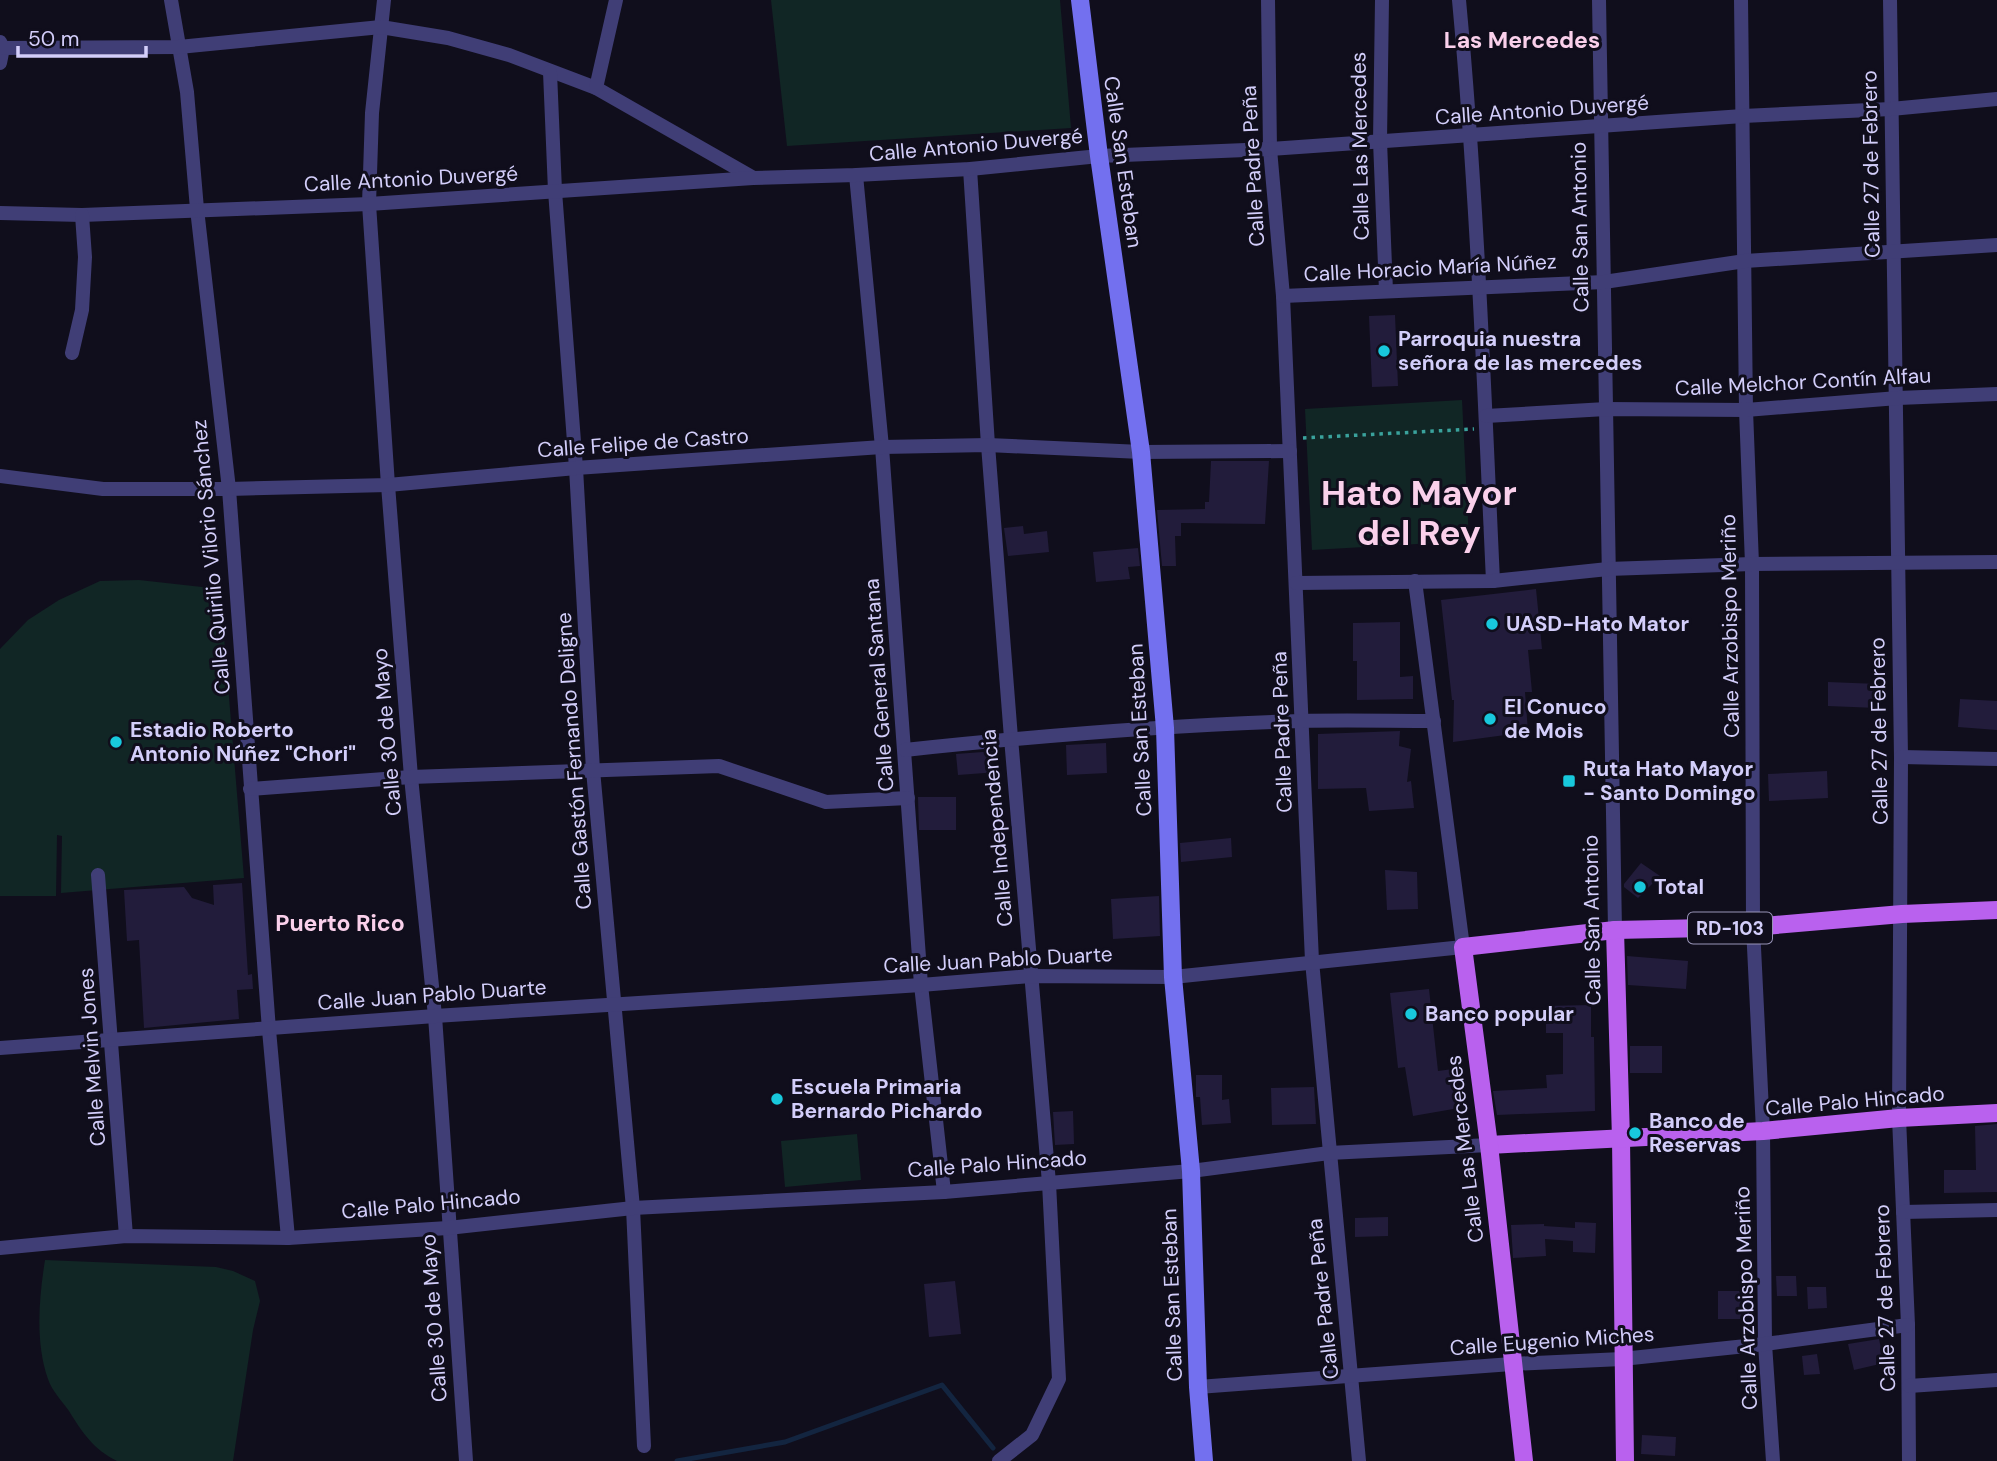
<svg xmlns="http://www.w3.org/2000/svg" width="1997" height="1461" font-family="'DM Sans',sans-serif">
  <rect width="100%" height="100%" fill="#100e1c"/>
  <g fill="#112625">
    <polygon points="771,0 1060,0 1071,128 787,146"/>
    <polygon points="1462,400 1469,541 1312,550 1305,409"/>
    <polygon points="139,580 220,589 244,878 61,893 62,836 57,835 56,896 0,896 0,649 28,620 59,600 100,581"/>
    <polygon points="857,1134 861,1180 785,1187 781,1141"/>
    <path d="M 45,1260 L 216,1267 L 233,1271 L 255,1281 L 260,1301 L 253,1330 L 233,1461 L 117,1461 C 94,1450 82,1432 69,1411 C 62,1401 52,1391 48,1379 C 35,1342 39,1298 45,1260 Z"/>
  </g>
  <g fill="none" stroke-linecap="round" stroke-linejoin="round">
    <polyline stroke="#132540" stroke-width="5" points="677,1461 785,1442 942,1385 993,1448"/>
  </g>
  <g fill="#221c3b">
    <polygon points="1395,315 1398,386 1372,387 1369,316"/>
    <polygon points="1211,461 1269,461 1265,524 1181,523 1181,536 1175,536 1176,566 1162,566 1157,510 1205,509 1205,502 1209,502"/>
    <polygon points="1023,526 1024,534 1047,531 1049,552 1008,556 1004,528"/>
    <polygon points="1138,548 1140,566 1128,567 1130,579 1096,582 1093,552"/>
    <polygon points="1536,589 1542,649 1528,650 1532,692 1525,692 1528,732 1453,742 1454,700 1452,700 1441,600"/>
    <polygon points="1400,622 1400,677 1413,676 1413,699 1357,700 1357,661 1353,661 1353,623"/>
    <polygon points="1828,682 1878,684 1877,708 1828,706"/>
    <polygon points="1960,699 1997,701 1997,730 1958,727"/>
    <polygon points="1400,731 1399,746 1411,749 1407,782 1411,781 1414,808 1369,811 1366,788 1318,789 1318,734"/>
    <polygon points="1106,743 1107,773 1067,775 1066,745"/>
    <polygon points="996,751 998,772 958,775 956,754"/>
    <polygon points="1827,771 1828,798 1769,801 1768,774"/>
    <polygon points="918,797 956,797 956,830 919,830"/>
    <polygon points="1231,838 1232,857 1181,862 1180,843"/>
    <polygon points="1641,863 1660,876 1638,898 1624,887 1624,884"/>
    <polygon points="1385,870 1417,872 1418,909 1387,910"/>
    <polygon points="242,883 248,975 252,974 253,989 237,990 239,1019 144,1028 139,940 127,941 124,890 184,887 192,898 214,905 213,885"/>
    <polygon points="1159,896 1160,936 1113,939 1111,899"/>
    <polygon points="1627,956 1688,961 1686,989 1628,985"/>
    <polygon points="1429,989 1438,1071 1453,1069 1459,1108 1413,1116 1405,1067 1398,1068 1390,993"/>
    <polygon points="1591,1005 1591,1037 1594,1037 1595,1111 1497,1115 1493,1091 1547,1088 1546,1075 1563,1074 1563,1033 1546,1033 1546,1006"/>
    <rect x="1630" y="1046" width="32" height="27"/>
    <polygon points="1196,1075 1222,1075 1222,1100 1229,1099 1231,1123 1202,1125 1200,1097 1196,1097"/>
    <polygon points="1314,1087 1316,1124 1272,1125 1271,1088"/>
    <polygon points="1073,1111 1074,1144 1055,1145 1053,1112"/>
    <polygon points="1997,1124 1997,1192 1944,1193 1944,1170 1976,1170 1975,1126"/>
    <polygon points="1388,1217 1388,1236 1355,1237 1355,1218"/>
    <polygon points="1575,1222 1596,1223 1595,1253 1573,1252 1573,1241 1545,1239 1546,1256 1513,1258 1511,1225 1544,1224 1544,1226 1575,1228"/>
    <polygon points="1776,1276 1796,1276 1797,1296 1777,1296"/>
    <polygon points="955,1281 961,1334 929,1337 924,1284"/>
    <polygon points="1807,1287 1826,1287 1827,1308 1808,1309"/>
    <rect x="1718" y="1291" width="27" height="28"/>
    <polygon points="1879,1339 1884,1363 1854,1370 1848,1344"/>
    <polygon points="1817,1354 1820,1374 1804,1375 1802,1356"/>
    <polygon points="1642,1435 1676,1437 1675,1456 1641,1454"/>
  </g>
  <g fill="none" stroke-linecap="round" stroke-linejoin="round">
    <polyline stroke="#3aa29c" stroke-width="3.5" stroke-dasharray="3.5 5" stroke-linecap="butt" points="1303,438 1474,429"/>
    <g stroke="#403e76" stroke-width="14">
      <polyline points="171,0 187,92 197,209 229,489 269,1030 288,1238"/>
      <polyline points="384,0 372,113 369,204 388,485 411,777 435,1016 466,1461"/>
      <polyline points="1268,0 1270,149 1283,296 1312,961 1359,1461"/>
      <polyline points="1382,0 1380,141 1386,291"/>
      <path d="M 1459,0 C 1477,193 1484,387 1493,581"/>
      <polyline points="1599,0 1615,930"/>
      <polyline points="1741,0 1746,410 1752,564 1753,927 1763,1131 1765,1344 1773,1461"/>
      <polyline points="1890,0 1901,757 1899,1118 1908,1325 1909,1461"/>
      <polyline points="0,42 3,48 0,63"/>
      <polyline points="0,48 179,47 381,27 448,38 509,55 596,88 752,177"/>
      <polyline points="550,72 555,191 576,468 593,770 633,1208 644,1446"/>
      <polyline points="596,88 616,0"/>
      <polyline points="970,169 988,445 1011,738 1049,1183 1059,1379 1032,1435 999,1461"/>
      <polyline points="856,175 882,447 921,985 944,1192"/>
      <polyline points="0,213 82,215 369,204 753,178 856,175 970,169 1099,156 1270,149 1743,116 1891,109 1997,99"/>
      <polyline points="1283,296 1604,282 1745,261 1997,245"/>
      <polyline points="72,353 82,310 85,257 82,215"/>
      <polyline points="1486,416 1606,409 1746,410 1898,398 1997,394"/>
      <polyline points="0,476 103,489 229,489 388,485 576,468 882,447 988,445 1141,452 1290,451"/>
      <polyline points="1296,583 1493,581 1608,569 1752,564 1997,562"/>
      <path d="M 905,750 C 1036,736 1169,725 1301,721 C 1345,720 1390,721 1434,721"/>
      <polyline points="1901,757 1997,759"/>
      <polyline points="250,789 411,777 719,766 826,802 908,798"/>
      <polyline points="98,875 126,1236"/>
      <polyline points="0,1048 435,1016 921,985 1030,976 1173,977 1463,947 1415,581"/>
      <polyline points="1903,1212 1997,1210"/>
      <polyline points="0,1248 126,1236 288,1238 448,1228 633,1208 944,1192 1049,1183 1191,1171 1329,1153 1489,1145"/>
      <polyline points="1909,1386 1997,1380"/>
      <polyline points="1198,1387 1512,1364 1622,1359 1765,1344 1908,1325"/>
    </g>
    <polyline stroke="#7370ef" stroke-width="18" points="1080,0 1099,156 1141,452 1165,728 1173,977 1191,1171 1198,1387 1204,1461"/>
    <g stroke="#b961ee" stroke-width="18">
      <polyline points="1615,930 1621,1139 1625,1461"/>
      <polyline points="1489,1145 1763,1131 1899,1118 1997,1113"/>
      <polyline points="1524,1461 1489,1145 1463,947 1615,930 1753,927 1902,914 1997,910"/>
    </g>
  </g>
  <g fill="#18c8dc" stroke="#100e1c" stroke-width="2.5">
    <circle cx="1384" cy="351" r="7"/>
    <circle cx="1492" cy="624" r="7"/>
    <circle cx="1490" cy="719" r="7"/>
    <circle cx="116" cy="742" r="7"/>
    <rect x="1562" y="774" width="14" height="14" rx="3.5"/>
    <circle cx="1640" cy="887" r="7"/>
    <circle cx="1411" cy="1014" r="7"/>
    <circle cx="777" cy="1099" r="7"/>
    <circle cx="1635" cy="1133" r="7"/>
  </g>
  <g text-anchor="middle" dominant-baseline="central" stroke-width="6" stroke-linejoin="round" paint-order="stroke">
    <rect fill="#100e1c" stroke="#9894b7" stroke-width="2" x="1688" y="912.5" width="84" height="31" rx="5"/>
    <g font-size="19" font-weight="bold" fill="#d3cefa">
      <text x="1730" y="928">RD-103</text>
    </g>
    <g font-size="21" fill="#d3cefa" stroke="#100e1c">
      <text transform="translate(1542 110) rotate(-4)">Calle Antonio Duvergé</text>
      <text transform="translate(976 145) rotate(-5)">Calle Antonio Duvergé</text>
      <text transform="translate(1360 146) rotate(-91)">Calle Las Mercedes</text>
      <text transform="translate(1123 162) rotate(82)">Calle San Esteban</text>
      <text transform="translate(1871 164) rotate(-91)">Calle 27 de Febrero</text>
      <text transform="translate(1253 166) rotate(-93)">Calle Padre Peña</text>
      <text transform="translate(411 179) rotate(-3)">Calle Antonio Duvergé</text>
      <text transform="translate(1580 227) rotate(-91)">Calle San Antonio</text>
      <text transform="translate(1430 268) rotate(-3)">Calle Horacio María Núñez</text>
      <text transform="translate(1803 382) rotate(-3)">Calle Melchor Contín Alfau</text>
      <text transform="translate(643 443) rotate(-4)">Calle Felipe de Castro</text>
      <text transform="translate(211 557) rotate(-95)">Calle Quirilio Vilorio Sánchez</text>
      <text transform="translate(1730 626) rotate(-91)">Calle Arzobispo Meriño</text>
      <text transform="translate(879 685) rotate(-94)">Calle General Santana</text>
      <text transform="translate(1140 730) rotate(-93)">Calle San Esteban</text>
      <text transform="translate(1879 731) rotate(-91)">Calle 27 de Febrero</text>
      <text transform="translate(387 732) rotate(-95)">Calle 30 de Mayo</text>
      <text transform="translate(1282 732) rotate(-92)">Calle Padre Peña</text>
      <text transform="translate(574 761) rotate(-94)">Calle Gastón Fernando Deligne</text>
      <text transform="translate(997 828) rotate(-95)">Calle Independencia</text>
      <text transform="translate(1592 920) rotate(-91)">Calle San Antonio</text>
      <text transform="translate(998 960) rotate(-3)">Calle Juan Pablo Duarte</text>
      <text transform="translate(432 995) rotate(-4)">Calle Juan Pablo Duarte</text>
      <text transform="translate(92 1057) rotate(-94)">Calle Melvin Jones</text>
      <text transform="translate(1855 1101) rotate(-5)">Calle Palo Hincado</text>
      <text transform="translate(1465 1149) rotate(-97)">Calle Las Mercedes</text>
      <text transform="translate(997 1164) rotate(-4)">Calle Palo Hincado</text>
      <text transform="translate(431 1204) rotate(-5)">Calle Palo Hincado</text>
      <text transform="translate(1172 1295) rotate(-92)">Calle San Esteban</text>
      <text transform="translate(1746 1298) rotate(-92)">Calle Arzobispo Meriño</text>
      <text transform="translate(1885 1298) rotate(-92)">Calle 27 de Febrero</text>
      <text transform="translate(1323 1299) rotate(-96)">Calle Padre Peña</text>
      <text transform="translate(434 1318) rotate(-94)">Calle 30 de Mayo</text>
      <text transform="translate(1552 1341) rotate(-4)">Calle Eugenio Miches</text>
    </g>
    <g font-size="21" font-weight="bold" fill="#d3cefa" stroke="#100e1c" text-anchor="start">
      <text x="1398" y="339">Parroquia nuestra<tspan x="1398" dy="24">señora de las mercedes</tspan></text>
      <text x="1506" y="624">UASD-Hato Mator</text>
      <text x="1504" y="707">El Conuco<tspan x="1504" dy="24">de Mois</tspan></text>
      <text x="130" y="730">Estadio Roberto<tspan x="130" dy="24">Antonio Núñez "Chori"</tspan></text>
      <text x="1583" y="769">Ruta Hato Mayor<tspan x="1583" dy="24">- Santo Domingo</tspan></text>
      <text x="1654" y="887">Total</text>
      <text x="1425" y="1014">Banco popular</text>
      <text x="791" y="1087">Escuela Primaria<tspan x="791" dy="24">Bernardo Pichardo</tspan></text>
      <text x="1649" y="1121">Banco de<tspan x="1649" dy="24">Reservas</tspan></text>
    </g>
    <g font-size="23" font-weight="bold" fill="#fad0eb" stroke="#100e1c">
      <text x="1522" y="40">Las Mercedes</text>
      <text x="340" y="923">Puerto Rico</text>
    </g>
    <g font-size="35" font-weight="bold" fill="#fad0eb" stroke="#100e1c">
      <text x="1419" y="493">Hato Mayor<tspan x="1419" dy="40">del Rey</tspan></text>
    </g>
  </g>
  <path d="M18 46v10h128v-10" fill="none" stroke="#d3cefa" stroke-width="3.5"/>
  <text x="28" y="46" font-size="21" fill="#d3cefa" stroke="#100e1c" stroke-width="5" paint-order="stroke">50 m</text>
</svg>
